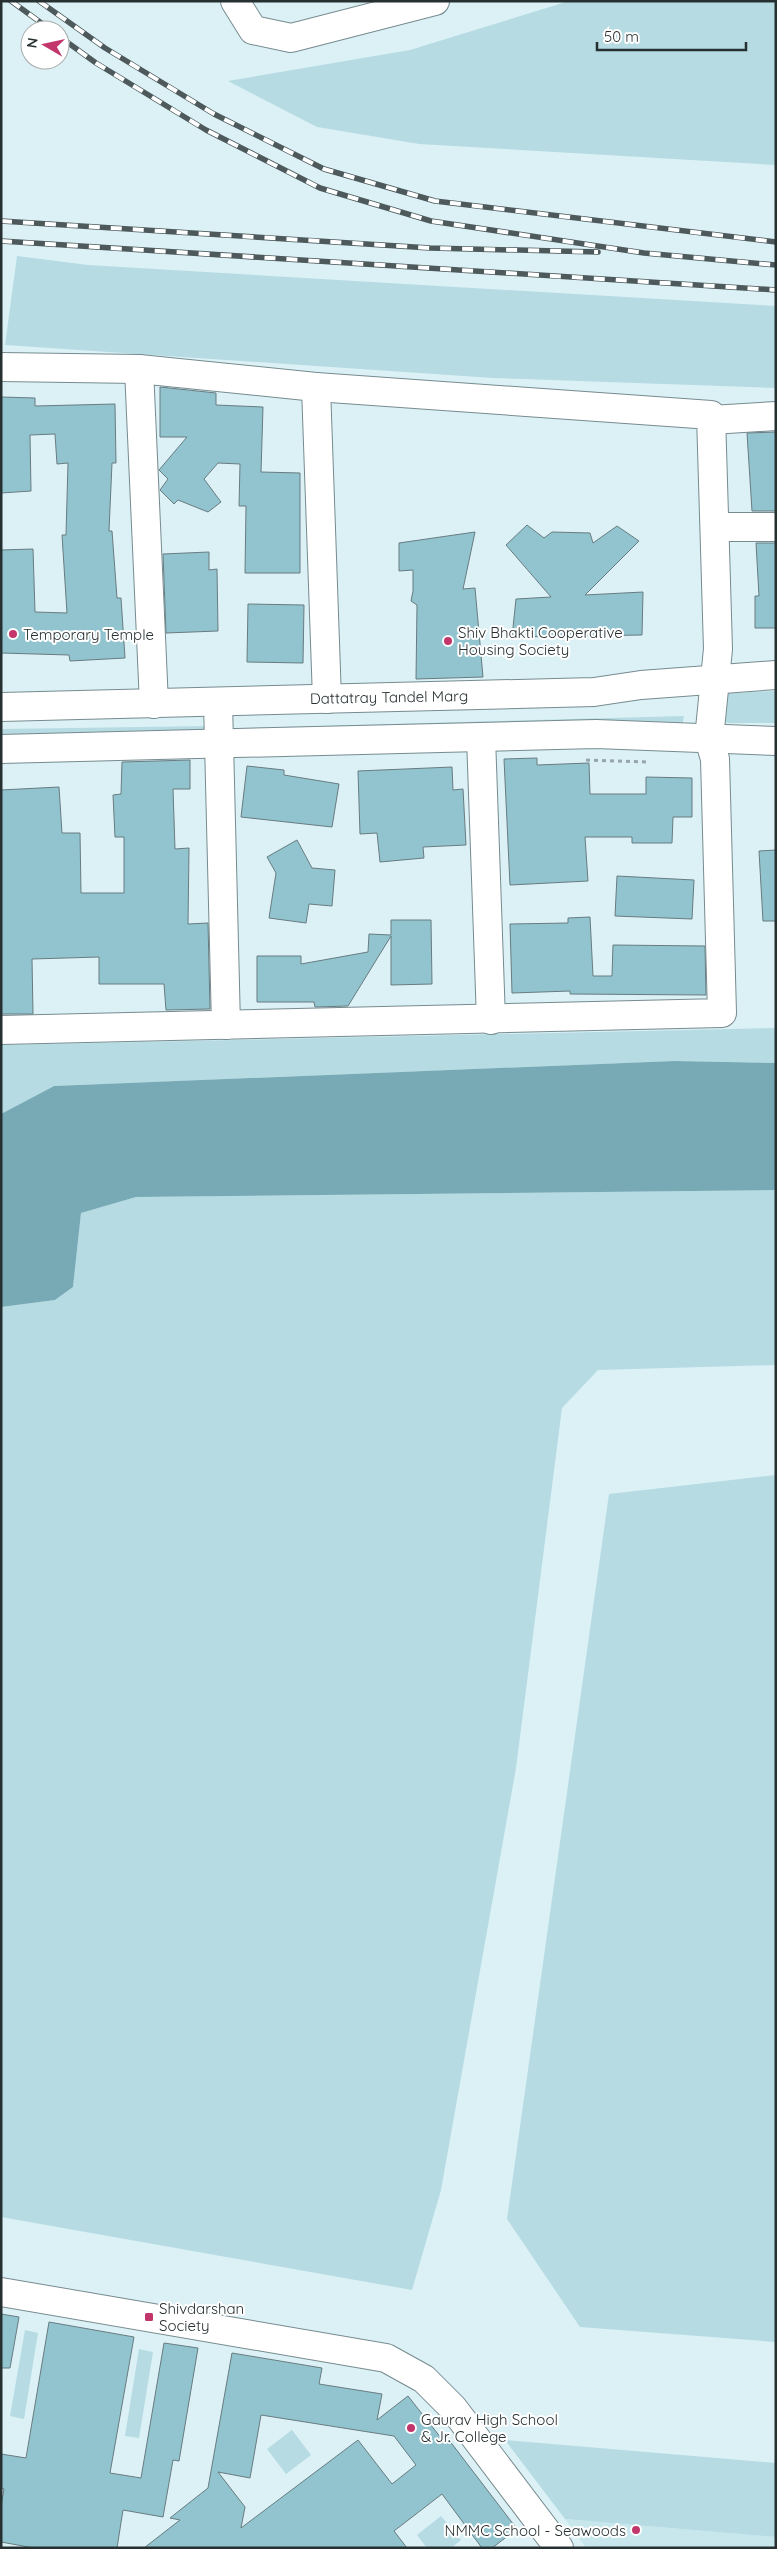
<svg xmlns="http://www.w3.org/2000/svg" width="777" height="2549" font-family="Quicksand,sans-serif">
  <rect width="100%" height="100%" fill="#dbf1f6"/>
  <polygon fill="#c8e7ed" points="565,2519 776,2537 776,2548 586,2548"/>
  <g fill="#b6dbe3">
    <polygon points="569,1 776,1 776,165 419,144 317,127 228,81 410,50"/>
    <polygon points="17,256 88,265 776,306 776,388 493,378 5,345"/>
    <polygon points="776,691 776,723 728,723 717,718 716,701 728,693"/>
    <polygon points="684,716 682,726 242,736 241,728"/>
    <polygon points="210,726 209,737 1,743 1,729"/>
    <polygon points="776,1028 776,1063 674,1061 54,1086 1,1114 1,1045"/>
    <polygon points="776,1190 776,1365 598,1370 562,1408 516,1768 441,2190 412,2290 1,2217 1,1307 55,1300 73,1287 81,1213 136,1197"/>
    <polygon points="776,1475 776,2342 580,2327 507,2219 609,1494"/>
    <polygon points="25,2330 38,2333 24,2419 10,2416"/>
    <polygon points="139,2349 153,2352 139,2438 125,2436"/>
    <polygon points="292,2430 311,2455 286,2474 267,2449"/>
    <polygon points="505,2440 776,2463 776,2537 565,2519"/>
    <polygon points="441,2516 461,2540 451,2548 427,2548 417,2535"/>
  </g>
  <polygon fill="#77aab5" points="674,1061 776,1063 776,1190 136,1197 81,1213 73,1287 55,1300 1,1307 1,1114 54,1086"/>
  <g fill="#91c4cf" stroke="#687c80" fill-rule="evenodd">
    <polygon points="160,387 216,393 216,405 263,407 261,472 300,473 300,573 245,573 246,506 239,506 240,464 218,463 204,479 221,502 208,512 178,500 174,504 160,490 168,479 159,470 187,437 160,437"/>
    <polygon points="1,397 35,398 35,406 115,404 116,463 112,463 109,531 112,531 117,598 121,598 125,658 70,661 69,655 1,653 1,550 33,549 35,612 67,613 62,535 66,535 68,463 57,464 55,434 30,435 31,491 1,493"/>
    <polygon points="776,432 776,511 752,511 747,433"/>
    <polygon points="527,525 544,538 552,532 590,533 593,543 617,526 639,541 585,595 643,592 642,635 512,637 516,599 551,597 506,545"/>
    <polygon points="475,532 463,589 475,588 483,677 416,679 417,605 411,601 413,591 413,570 399,571 399,543"/>
    <polygon points="756,543 776,543 776,628 755,628 755,596 759,596"/>
    <polygon points="209,552 209,570 217,569 218,631 166,633 163,554"/>
    <polygon points="248,604 304,605 303,663 247,662"/>
    <polygon points="537,758 537,765 589,763 590,794 646,794 646,777 692,778 692,817 673,817 672,843 632,843 632,837 585,837 588,881 510,885 504,759"/>
    <polygon points="190,760 190,789 173,789 175,849 189,848 188,924 208,923 210,1009 166,1010 164,984 99,984 99,957 32,959 33,1014 1,1014 1,790 59,787 62,833 80,833 81,893 124,893 124,837 115,837 113,795 121,794 122,762"/>
    <polygon points="247,766 284,770 284,775 339,784 332,827 241,817"/>
    <polygon points="452,767 453,790 463,789 466,845 423,847 424,858 380,862 377,833 360,834 358,771"/>
    <polygon points="297,840 312,868 335,870 332,906 309,904 306,923 269,918 276,873 267,857"/>
    <polygon points="776,850 776,921 763,921 759,851"/>
    <polygon points="617,876 694,880 692,919 615,916"/>
    <polygon points="590,917 593,976 612,976 613,945 705,946 706,995 570,994 570,991 512,993 510,924 568,923 568,918"/>
    <polygon points="391,920 431,920 432,984 391,985 391,936 348,1006 315,1007 314,1002 257,1002 257,956 301,956 301,964 368,952 369,934 391,935"/>
    <polygon points="1,2314 19,2317 10,2368 1,2368"/>
    <polygon points="49,2322 134,2337 110,2473 141,2478 164,2343 198,2348 179,2461 173,2460 163,2517 123,2510 117,2548 34,2548 1,2542 1,2506 4,2489 1,2488 1,2454 26,2458"/>
    <path d="M 232,2353 L 322,2368 L 319,2384 L 382,2394 L 377,2420 L 408,2396 L 445,2443 L 449,2440 L 517,2529 L 492,2548 L 482,2548 L 442,2494 L 394,2531 L 407,2548 L 144,2548 L 180,2520 L 170,2518 L 208,2488 ZM 261,2415 L 394,2436 L 416,2465 L 392,2484 L 358,2440 L 241,2528 L 245,2507 L 218,2472 L 250,2478 Z"/>
  </g>
  <g fill="none" stroke-linecap="round" stroke-linejoin="round">
    <g stroke="#778b8f" stroke-width="30">
      <g id="minor">
        <polyline points="235,1 253,30 291,38 435,1"/>
        <polyline points="1,367 139,369 316,387 711,415 718,649 709,739 715,759 722,1013 1,1030"/>
        <polyline points="139,369 154,704"/>
        <polyline points="316,387 327,699"/>
        <polyline points="711,420 776,416"/>
        <polyline points="715,527 776,527"/>
        <polyline points="218,702 226,1025"/>
        <polyline points="481,737 491,1020"/>
        <polyline points="1,2292 386,2358 424,2379 453,2408 559,2548"/>
      </g>
    </g>
    <g stroke="#778b8f" stroke-width="30">
      <g id="major">
        <polyline points="1,707 594,692 641,685 776,675"/>
        <polyline points="1,749 596,734 776,741"/>
      </g>
    </g>
    <polyline stroke="#96a6aa" stroke-width="3" stroke-dasharray="4 4" stroke-linecap="butt" points="586,760 647,762"/>
    <use href="#minor" stroke="#fff" stroke-width="28"/>
    <use href="#major" stroke="#fff" stroke-width="28"/>
    <g stroke="#4d595b" stroke-width="5.5">
      <g id="rail">
        <polyline points="11,1 51,30"/>
        <polyline points="39,1 105,48 214,114 324,169 435,201 776,242"/>
        <polyline points="60,37 96,63 206,130 320,188 431,221 644,253 776,265"/>
        <polyline points="1,221 430,248 598,252"/>
        <polyline points="1,241 776,290"/>
      </g>
    </g>
    <use href="#rail" stroke="#fff" stroke-width="4" stroke-dasharray="11" stroke-linecap="butt"/>
  </g>
  <g fill="#c2366b" stroke="#fff" stroke-width="2">
    <circle cx="13" cy="634" r="5"/>
    <circle cx="448" cy="641" r="5"/>
    <rect x="144" y="2312" width="10" height="10" rx="2.5"/>
    <circle cx="411" cy="2428" r="5"/>
    <circle cx="636" cy="2530" r="5"/>
  </g>
  <g text-anchor="middle" dominant-baseline="central" stroke-width="4" stroke-linejoin="round" paint-order="stroke">
    <g font-size="15" fill="#273031" stroke="#fff" text-anchor="start">
      <text x="458" y="632">Shiv Bhakti Cooperative<tspan x="458" dy="17">Housing Society</tspan></text>
      <text x="23" y="634">Temporary Temple</text>
      <text x="159" y="2308">Shivdarshan<tspan x="159" dy="17">Society</tspan></text>
      <text x="421" y="2419">Gaurav High School<tspan x="421" dy="17">&amp; Jr. College</tspan></text>
      <text x="626" y="2530" text-anchor="end">NMMC School - Seawoods</text>
    </g>
    <g font-size="15" fill="#273031" stroke="#fff">
      <text transform="translate(389 697) rotate(-1)">Dattatray Tandel Marg</text>
    </g>
  </g>
  <rect width="777" height="2549" fill="none" stroke="#273031" stroke-width="5"/>
  <g transform="translate(45 45) rotate(279)"><circle r="24" fill="#ffffff" stroke="#a9acad"/>
  <path d="M0-4L9 19L0 12L-9 19Z" fill="#c2366b"/>
  <text y="-8" font-size="14" font-weight="bold" text-anchor="middle" fill="#273031">N</text>
  </g>
  <path d="M597 42v8h149v-8" fill="none" stroke="#273031" stroke-width="2.5"/>
  <text x="604" y="42" font-size="15" fill="#273031" stroke="#ffffff" stroke-width="4" paint-order="stroke">50 m</text>
</svg>
